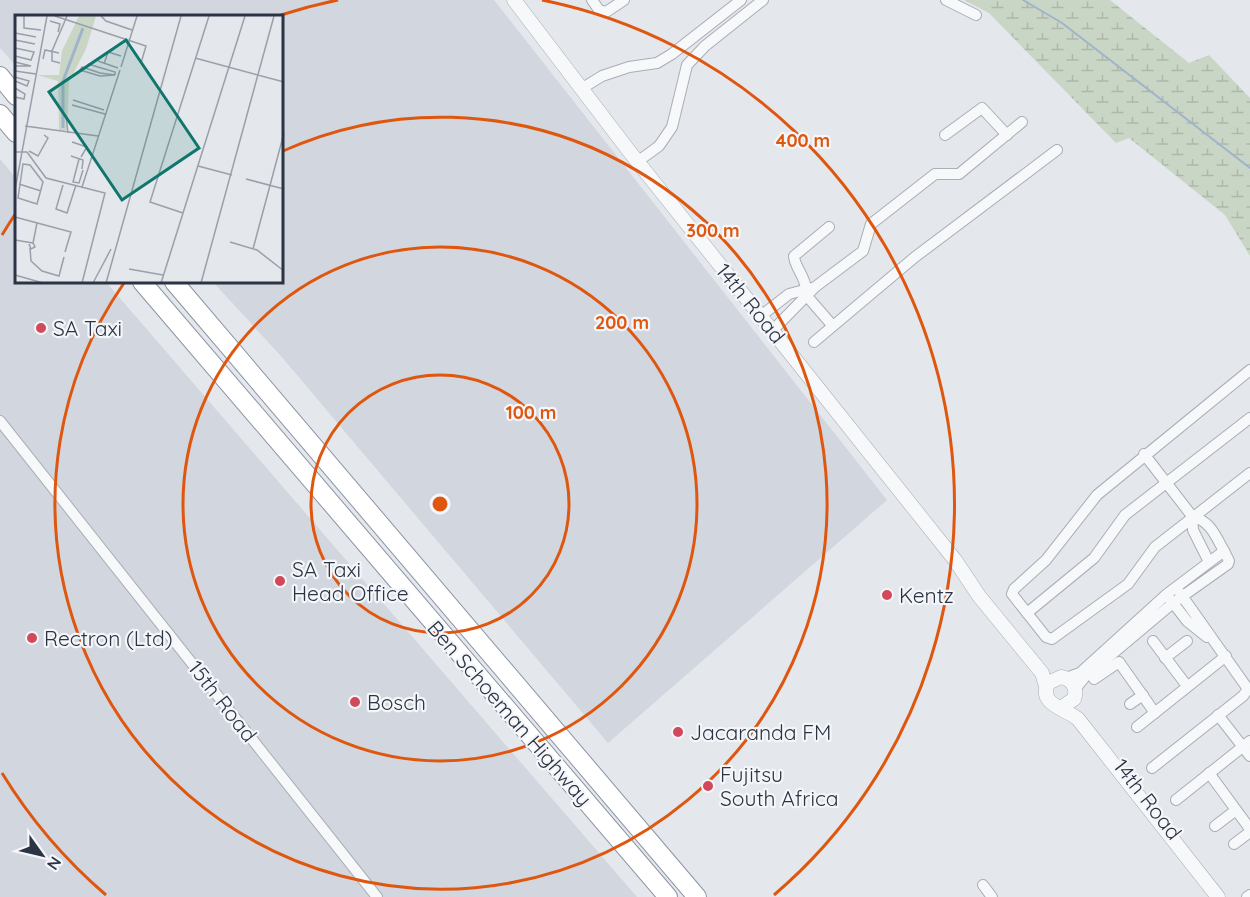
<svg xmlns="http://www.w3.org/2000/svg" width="1250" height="897" font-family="Quicksand,sans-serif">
  <defs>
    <pattern id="wetland-marsh" width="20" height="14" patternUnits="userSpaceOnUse" patternTransform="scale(1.5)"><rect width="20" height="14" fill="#c9d6c5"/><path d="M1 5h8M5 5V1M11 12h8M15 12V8" fill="none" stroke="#adb8ab"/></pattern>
  </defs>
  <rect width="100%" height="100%" fill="#e4e7ec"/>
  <g fill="#d2d6de">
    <polygon points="0,0 494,0 887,500 608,743 280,355 213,282 282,282 282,16 16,16 16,66 0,48"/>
    <polygon points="0,159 16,178 16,282 106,282 637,897 0,897"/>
  </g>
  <polygon fill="url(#wetland-marsh)" points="964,0 1110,0 1189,63 1209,55 1250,98 1250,256 1225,215 1129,138 1116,143 989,13"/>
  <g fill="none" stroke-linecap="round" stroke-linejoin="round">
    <polyline stroke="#9fb4cc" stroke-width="2" points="1023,0 1062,23 1250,168"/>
    <g stroke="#a9aeb7" stroke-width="12">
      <g id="minor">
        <polyline points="592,0 599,10 606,12 624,0"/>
        <polyline points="946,0 976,15"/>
        <polyline points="581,89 602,76 629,67 657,63 672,54 741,0"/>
        <polyline points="945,135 982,108 1007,135"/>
        <polyline points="637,162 659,146 672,127 687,65 705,46 763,0"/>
        <path d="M 806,289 C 805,276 794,266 794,256 L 829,227"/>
        <polyline points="806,295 832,325"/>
        <polyline points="762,315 789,294 812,288"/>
        <polyline points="773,330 815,287 863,251 871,224 935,174 959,174 1022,122"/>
        <polyline points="814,342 915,257 1057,150"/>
        <polyline points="1250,370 1097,495 1046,560 1014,589 1012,594 1046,637 1052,639 1128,584 1155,547 1250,473"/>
        <polyline points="0,421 377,897"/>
        <polyline points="1144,454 1192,516"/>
        <path d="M 1209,562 L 1193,530 L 1192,516 C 1211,522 1215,535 1224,551"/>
        <polyline points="1170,599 1187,621 1207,637"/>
        <polyline points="1027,613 1094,558 1125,515 1250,418"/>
        <polyline points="1153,641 1187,686"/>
        <polyline points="1165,658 1187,641"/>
        <polyline points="1066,678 1080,673 1167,594 1224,551 1229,561 1228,564 1173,603 1085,677 1075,689"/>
        <polyline points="1094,679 1119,662 1155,713"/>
        <polyline points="1130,704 1143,695"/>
        <polyline points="1218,715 1250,756"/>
        <polyline points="1137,727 1226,656"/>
        <polyline points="1152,768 1243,696 1248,689 1180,593"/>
        <polyline points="1209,773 1250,829"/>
        <polyline points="1176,800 1250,741"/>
        <polyline points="1215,826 1236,810"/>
        <polyline points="1234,844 1250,832"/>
        <polyline points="983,885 992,897"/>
        <polyline points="1247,897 1250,895"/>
      </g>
    </g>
    <g stroke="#a9aeb7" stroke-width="15">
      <g id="tertiary">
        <polyline points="514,0 629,151 955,560 979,596 1042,673 1046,686"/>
        <path d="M 1062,707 L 1074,699 C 1078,688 1072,679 1061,677 L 1048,683 C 1038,705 1065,708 1078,719 L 1218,897"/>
      </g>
    </g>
    <g stroke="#8b94a3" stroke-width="20">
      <g id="motorway">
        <polyline points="0,76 16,96"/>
        <polyline points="0,114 16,133"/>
        <polyline points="142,282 668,897"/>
        <polyline points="174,282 697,897"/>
      </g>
    </g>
    <use href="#minor" stroke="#f7f8fa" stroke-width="10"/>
    <use href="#tertiary" stroke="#f7f8fa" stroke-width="14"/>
    <use href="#motorway" stroke="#fff" stroke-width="18"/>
  </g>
  <g fill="none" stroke="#df570f" stroke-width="3">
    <circle cx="440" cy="504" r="129"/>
    <circle cx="440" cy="504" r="257"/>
    <path d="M283 151A386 386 0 1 1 124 283"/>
    <path d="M106 895A514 514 0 0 1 2 773M2 235A514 514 0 0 1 16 213M281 15A514 514 0 0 1 338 0M542 0A514 514 0 0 1 774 895"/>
  </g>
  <g fill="#d1495b" stroke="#f4f6f9" stroke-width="2">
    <circle cx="41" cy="328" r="6"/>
    <circle cx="280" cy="581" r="6"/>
    <circle cx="887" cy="595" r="6"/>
    <circle cx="32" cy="638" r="6"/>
    <circle cx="355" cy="702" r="6"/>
    <circle cx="678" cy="732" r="6"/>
    <circle cx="708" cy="786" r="6"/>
  </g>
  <g text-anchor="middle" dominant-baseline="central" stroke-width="4.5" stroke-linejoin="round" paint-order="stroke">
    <g font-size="21" fill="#2b3445" stroke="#f4f6f9">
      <text transform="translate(751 303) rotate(51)">14th Road</text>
      <text transform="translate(223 701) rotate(52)">15th Road</text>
      <text transform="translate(510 713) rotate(49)">Ben Schoeman Highway</text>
      <text transform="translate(1148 799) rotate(52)">14th Road</text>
    </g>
    <g font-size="21" fill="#2b3445" stroke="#f4f6f9" text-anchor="start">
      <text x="53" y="328">SA Taxi</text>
      <text x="292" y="569">SA Taxi<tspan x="292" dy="24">Head Office</tspan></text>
      <text x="899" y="595">Kentz</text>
      <text x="44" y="638">Rectron (Ltd)</text>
      <text x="367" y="702">Bosch</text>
      <text x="690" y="732">Jacaranda FM</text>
      <text x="720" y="774">Fujitsu<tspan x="720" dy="24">South Africa</tspan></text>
    </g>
  </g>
  <g transform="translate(15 15)">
    <rect width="268" height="268" fill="#e4e7ec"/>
    <path d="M 64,1 L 81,1 L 71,34 L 54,67 L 52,115 L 44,115 L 43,66 L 22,60 L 44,60 L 47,36 Z" fill="#c9d6c5"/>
    <path fill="none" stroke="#9fb4cc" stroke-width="3" d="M 48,113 L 48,66 L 68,13"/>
    <path fill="none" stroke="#9a9fa9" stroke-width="1.5" d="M 9,1 L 9,13 L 26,15M 40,1 L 131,31 L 126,48M 86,1 L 91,6 L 117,15M 35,6 L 45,9 L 43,17M 0,18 L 21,22M 0,25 L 20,29M 0,33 L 19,37 L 16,45 L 0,41M 180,43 L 269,67M 28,44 L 30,35 L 44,38M 83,46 L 103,53M 0,47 L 16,51 L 0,51M 45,48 L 37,46 L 37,36 L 52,1M 73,49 L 100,57 L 100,60M 89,49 L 93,37 L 106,41M 67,52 L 85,58 L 100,60 L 85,61 L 65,55 ZM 106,52 L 122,1M 0,56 L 21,59M 0,62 L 14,66 L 12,71 L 0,66M 0,73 L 10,79 L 9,84 L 0,82M 58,85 L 89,95M 57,90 L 90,99M 51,100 L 53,118M 10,111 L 83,121M 57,127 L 72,132 L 66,142M 14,136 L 23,141 L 33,123 L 29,120M 0,137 L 12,137 L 31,163 L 90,178 L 67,268M 56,141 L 68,145 L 67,154M 64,144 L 58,167 L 64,168 L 68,155M 8,149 L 15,150 L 28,167 L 22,189 L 3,183 ZM 183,151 L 217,160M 231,164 L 269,174M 4,169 L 26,176M 48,170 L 41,194 L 52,198 L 61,170M 67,172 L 105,55M 0,175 L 32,1M 168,198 L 135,187 L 194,1M 0,202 L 56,217 L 50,237M 0,225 L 18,228 L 20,232 L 16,234 L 14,229M 215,227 L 242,235 L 269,256M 18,228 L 22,208M 15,233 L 16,246 L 27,256 L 44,261 L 49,242M 238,234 L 269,118M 114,254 L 148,260M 0,260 L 28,268M 78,268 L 96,234M 91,268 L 166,1M 146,268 L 230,1M 186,268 L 259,1"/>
    <path fill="#0f766e" fill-opacity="0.15" stroke="#0f766e" stroke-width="3" d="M 111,25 L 184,133 L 107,185 L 34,77 Z"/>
    <rect width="268" height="268" fill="none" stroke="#2b3445" stroke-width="3"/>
  </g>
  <circle cx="440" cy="504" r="9" fill="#df570f" stroke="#f4f6f9" stroke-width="3"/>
  <g font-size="18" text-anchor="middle" font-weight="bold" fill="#df570f" stroke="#f4f6f9" stroke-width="4.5" stroke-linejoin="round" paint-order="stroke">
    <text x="803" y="147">400 m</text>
    <text x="713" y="237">300 m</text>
    <text x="622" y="329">200 m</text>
    <text x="531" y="419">100 m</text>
  </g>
  <g transform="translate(42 855) rotate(124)" stroke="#f4f6f9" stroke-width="4.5" paint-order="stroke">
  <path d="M0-4.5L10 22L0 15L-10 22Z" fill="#2b3445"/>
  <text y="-9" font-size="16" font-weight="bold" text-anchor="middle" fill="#2b3445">N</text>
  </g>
</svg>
